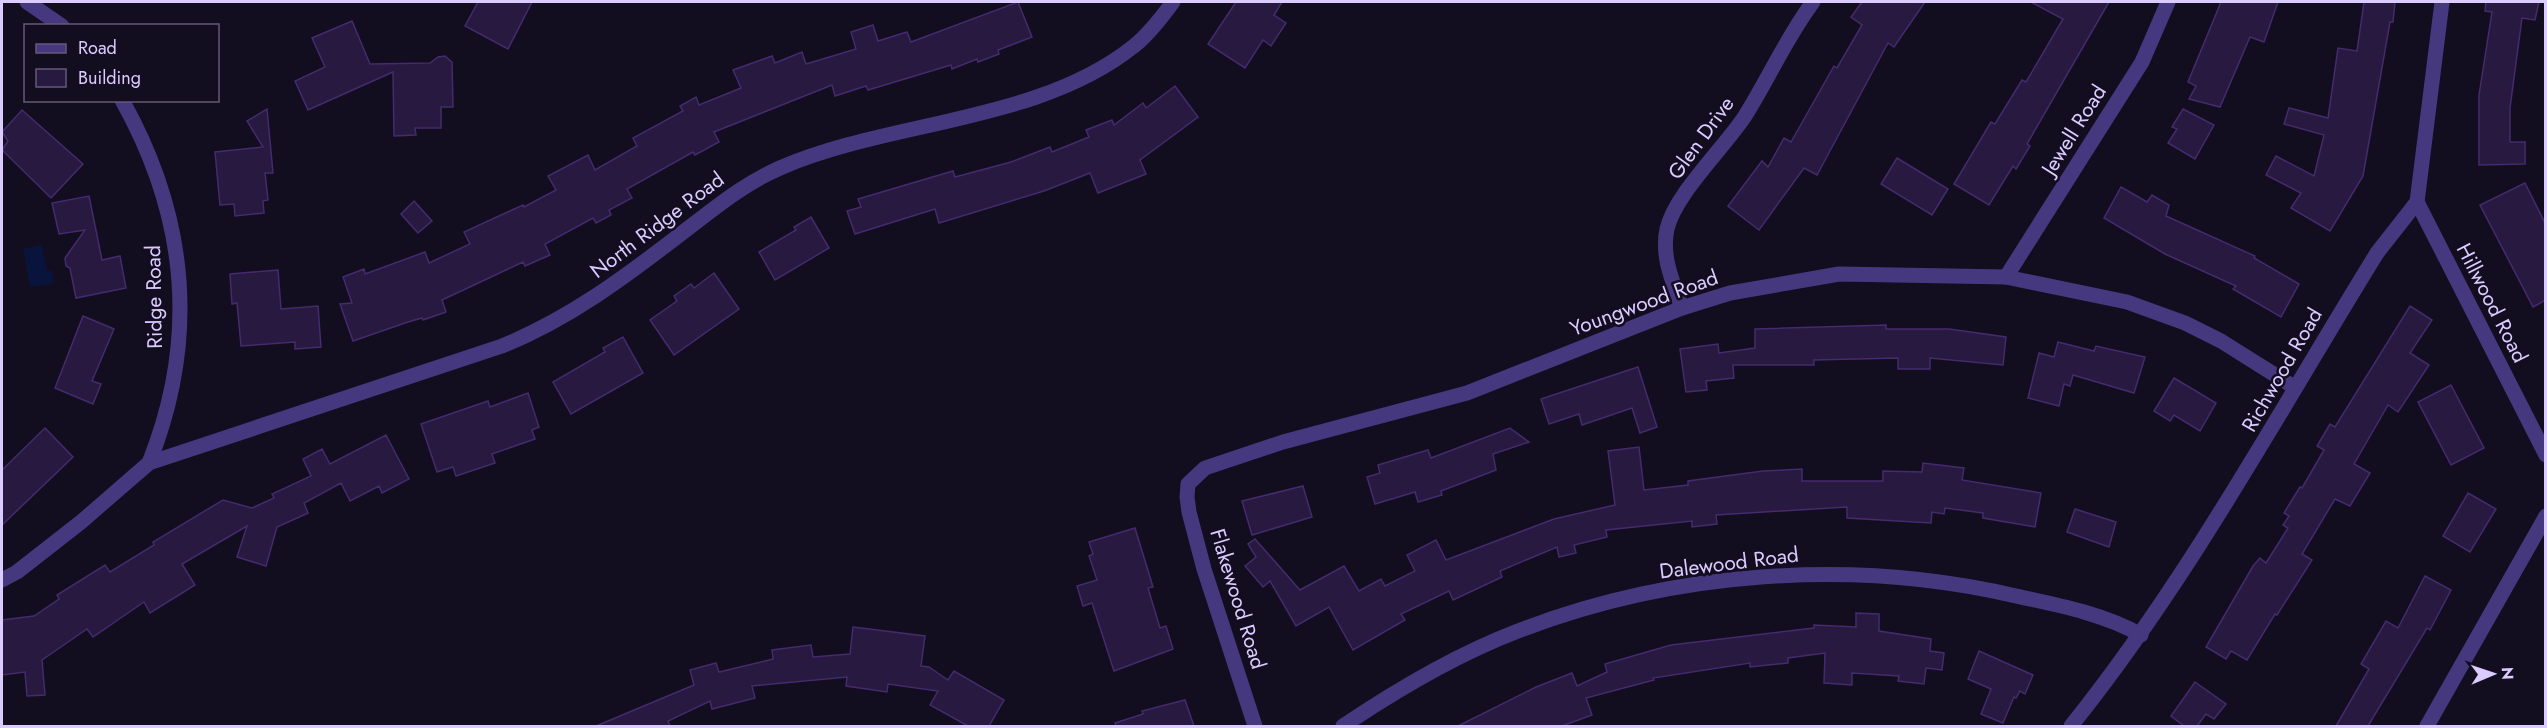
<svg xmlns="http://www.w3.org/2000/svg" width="2547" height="728" font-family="Jost,sans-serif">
  <rect width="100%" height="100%" fill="#130d20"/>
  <polygon fill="#09143d" points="42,245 47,271 52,271 54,280 51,284 30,287 23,249"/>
  <g fill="#281941" stroke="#432b6d" stroke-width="1.5">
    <polygon points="478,2 532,2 508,49 465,26"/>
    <polygon points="1018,2 1032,37 998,50 999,54 978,62 977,59 952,69 951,65 868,90 866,86 835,96 832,85 714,132 719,142 695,155 693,152 627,189 632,198 609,210 611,215 596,223 593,218 545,244 550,255 525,266 523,262 442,300 446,312 423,320 422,318 408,322 353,341 340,304 352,303 343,277 364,269 365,274 425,252 429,263 470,244 464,232 523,205 524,207 556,190 548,176 588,155 595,170 637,146 633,138 683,111 680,106 696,97 699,105 741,88 733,70 772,56 775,63 802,52 806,64 856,49 851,32 873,25 878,41 907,32 911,42"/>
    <polygon points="1236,2 1282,2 1274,15 1286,23 1271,46 1263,40 1245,68 1208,44"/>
    <polygon points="1862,2 1925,2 1894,47 1888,43 1817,175 1804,168 1759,230 1728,206 1762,161 1768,167 1784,138 1791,142 1834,66 1837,68 1862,25 1851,17"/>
    <polygon points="2031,2 2109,2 2027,144 2030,146 2016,169 2013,166 1989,205 1954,184 1991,122 1995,124 2022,80 2026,82 2063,19"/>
    <polygon points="2221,2 2278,2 2264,42 2250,37 2220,107 2189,99 2196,86 2188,82"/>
    <polygon points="2364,2 2395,2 2393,22 2390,22 2363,176 2330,231 2291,208 2301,193 2266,175 2276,156 2314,176 2324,135 2284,124 2289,108 2328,118 2338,48 2357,51"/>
    <polygon points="2486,2 2539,2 2535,20 2522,18 2510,108 2510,142 2525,142 2525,164 2479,165 2479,95 2492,12 2485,11"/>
    <polygon points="352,21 370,64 430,63 438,57 445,56 452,62 453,107 441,107 441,128 415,128 416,135 394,136 393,72 308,110 295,81 325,67 312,38"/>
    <polygon points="1175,86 1198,117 1140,160 1146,174 1098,193 1090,173 1044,191 939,223 935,209 855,234 847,211 861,207 858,199 953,171 955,177 1011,162 1050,147 1052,152 1089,137 1086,130 1112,120 1114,125 1143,103 1146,108"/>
    <polygon points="267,109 273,173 265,173 268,200 263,201 264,213 235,216 234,204 220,205 215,152 263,147 247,121"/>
    <polygon points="2183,109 2214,125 2195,159 2168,143 2177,129 2172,127"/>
    <polygon points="22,110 83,164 51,198 2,150 8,141 2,132"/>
    <polygon points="1897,158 1948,189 1932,215 1881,184"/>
    <polygon points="2525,183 2546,225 2546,300 2533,307 2480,205"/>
    <polygon points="2121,187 2147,202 2152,195 2169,205 2166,216 2255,256 2254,258 2299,284 2281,317 2233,289 2236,286 2165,254 2104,218"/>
    <polygon points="89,196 102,260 120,256 126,288 76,298 70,268 66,266 65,258 85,230 59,234 52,203"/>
    <polygon points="414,201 432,221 418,233 401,214"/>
    <polygon points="811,217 829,248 775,280 759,252 796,230 794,227"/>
    <polygon points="278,270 281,309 318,306 321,347 295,349 295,342 241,346 237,303 232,304 230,274"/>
    <polygon points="714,273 739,309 674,355 650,320 677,301 674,296 691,284 694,288"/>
    <polygon points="2410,306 2432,320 2410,353 2429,365 2398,412 2388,405 2354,464 2370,473 2350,506 2335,499 2302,554 2312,560 2277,615 2275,614 2247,660 2231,651 2226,659 2206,647 2253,566 2260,558 2266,563 2288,528 2283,525 2289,516 2284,513 2300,487 2302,488 2324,450 2317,446 2330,424 2335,427"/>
    <polygon points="83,316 114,329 92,381 101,384 93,404 55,388"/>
    <polygon points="1886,325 1886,329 1949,329 2006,337 2003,365 1930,358 1930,369 1898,369 1898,358 1814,360 1814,365 1733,365 1734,378 1706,381 1707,390 1686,392 1680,349 1718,344 1719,353 1755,348 1755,329"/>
    <polygon points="623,337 643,373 571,414 553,382 605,352 603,348"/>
    <polygon points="2058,342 2094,351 2096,346 2145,357 2134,393 2073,375 2070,386 2064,384 2059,406 2028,398 2039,353 2054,357"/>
    <polygon points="1638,367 1657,427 1640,433 1632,408 1582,425 1579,414 1549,424 1541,399"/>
    <polygon points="2174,378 2216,403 2200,431 2174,415 2170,421 2154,411"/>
    <polygon points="2451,385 2484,448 2451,465 2418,402"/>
    <polygon points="528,393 539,427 532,430 535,439 492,454 495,463 456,476 453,467 437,472 421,424 488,401 490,407"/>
    <polygon points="45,428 73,457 2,525 2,470"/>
    <polygon points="1510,428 1529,442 1493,454 1496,470 1441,491 1442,495 1418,502 1415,492 1375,504 1367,477 1380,473 1378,465 1428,450 1431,458"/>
    <polygon points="386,435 409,479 382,493 379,486 350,501 341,483 304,503 308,513 277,527 266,566 237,557 247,526 182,564 195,585 150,613 144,602 93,637 87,629 42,660 45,695 27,696 25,672 2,675 2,620 34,616 59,599 57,595 105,565 110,572 154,545 153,542 223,500 252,508 274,498 272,494 311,476 303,459 322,449 330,464"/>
    <polygon points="1639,447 1644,490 1688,485 1688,481 1763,471 1802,469 1802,481 1883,481 1883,471 1922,472 1923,463 1964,468 1962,480 2041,493 2035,527 1983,518 1983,513 1945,508 1944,514 1932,512 1931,523 1847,518 1847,507 1716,515 1717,524 1692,527 1692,521 1606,530 1607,537 1574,545 1576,553 1559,557 1557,547 1500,571 1502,577 1453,600 1449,591 1401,614 1405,620 1353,650 1329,607 1296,626 1270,581 1263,587 1245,566 1256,557 1248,544 1255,539 1300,590 1344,566 1359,591 1381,579 1385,586 1415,571 1407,555 1436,540 1446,560 1554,519 1615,505 1608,451"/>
    <polygon points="1303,486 1312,517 1252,535 1242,501"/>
    <polygon points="2468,493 2496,509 2470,552 2443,536"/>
    <polygon points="2075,509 2116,522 2109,547 2067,532"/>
    <polygon points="1135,528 1153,587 1148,588 1160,628 1166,626 1173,649 1114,671 1092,603 1083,606 1077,586 1097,580 1089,556 1093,554 1089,542"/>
    <polygon points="2425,576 2451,590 2430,630 2427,628 2368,726 2336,726 2369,669 2361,664 2386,621 2398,628"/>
    <polygon points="1856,613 1879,614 1879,631 1931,639 1930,651 1944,653 1942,670 1926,668 1924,684 1898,681 1899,676 1852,673 1852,685 1824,683 1825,653 1788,658 1788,663 1750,667 1750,663 1653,678 1654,680 1586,698 1592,715 1562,726 1458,726 1536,687 1572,673 1577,686 1607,672 1605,664 1671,645 1814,628 1814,625 1856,627"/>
    <polygon points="853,627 925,636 921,666 929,667 948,680 954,671 1004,700 989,726 968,726 930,705 938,691 888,684 887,692 846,686 847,677 752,686 755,698 712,709 710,701 668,721 670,726 596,726 694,685 690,670 716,663 719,672 773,659 772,650 811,645 813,657 850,654"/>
    <polygon points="1979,651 2033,675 2025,694 2020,691 2016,698 2014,697 2003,723 1981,714 1991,689 1968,679"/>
    <polygon points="2195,682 2226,704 2214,719 2206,714 2197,726 2184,726 2171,716"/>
    <polygon points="1185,700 1194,726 1116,726 1115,723 1143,714 1142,711"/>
  </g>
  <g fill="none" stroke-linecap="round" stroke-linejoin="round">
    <g stroke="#46387f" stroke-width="15">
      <polyline points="27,2 62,26"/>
      <path d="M 122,100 C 188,218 199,338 149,463"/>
      <polyline points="2417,202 2546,455"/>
      <polyline points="2006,277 2142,62 2168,2"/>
      <path d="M 1682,308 C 1673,282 1661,257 1667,229 C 1675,194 1724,148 1745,116 C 1769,78 1786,38 1813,2"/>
      <path d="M 2,580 L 17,572 L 81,522 L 149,463 L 502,346 C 569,319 625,277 682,233 C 714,209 743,184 780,168 C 890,120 1038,123 1134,46 C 1149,34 1162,17 1173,2"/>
      <polyline points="1255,726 1204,569 1189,512 1187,497 1188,484 1205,468 1283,442 1467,393 1682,308 1730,293 1839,274 2006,277 2127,302 2185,323 2221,341 2294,387"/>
      <path d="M 1343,726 C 1398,689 1455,655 1518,631 C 1673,571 1854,558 2016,596 C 2058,605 2104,614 2141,635"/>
      <path d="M 2071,726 C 2189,579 2278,413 2377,253 L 2417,202 L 2442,2"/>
      <polyline points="2427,726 2546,516"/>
    </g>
  </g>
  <g text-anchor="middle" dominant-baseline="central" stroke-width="5" stroke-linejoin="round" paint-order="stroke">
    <g font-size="21" fill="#daccff" stroke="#130d20">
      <text transform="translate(2074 130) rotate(-58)">Jewell Road</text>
      <text transform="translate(1701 138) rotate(-54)">Glen Drive</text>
      <text transform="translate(657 225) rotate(-37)">North Ridge Road</text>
      <text transform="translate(154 297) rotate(-91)">Ridge Road</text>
      <text transform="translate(1644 303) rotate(-20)">Youngwood Road</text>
      <text transform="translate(2492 303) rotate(63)">Hillwood Road</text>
      <text transform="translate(2282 370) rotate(-60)">Richwood Road</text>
      <text transform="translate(1729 563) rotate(-7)">Dalewood Road</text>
      <text transform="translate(1238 599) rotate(73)">Flakewood Road</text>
    </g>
  </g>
  <rect width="2547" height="728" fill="none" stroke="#daccff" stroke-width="6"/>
  <rect x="24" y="24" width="195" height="78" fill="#130d20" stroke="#635979" stroke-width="1.5"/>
  <rect x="36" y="44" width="30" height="9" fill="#46387f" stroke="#635979" stroke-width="1.5"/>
  <text x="78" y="54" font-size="18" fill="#daccff">Road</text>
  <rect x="36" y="69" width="30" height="18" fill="#281941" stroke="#635979" stroke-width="1.5"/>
  <text x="78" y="84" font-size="18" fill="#daccff">Building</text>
  <g transform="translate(2493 674) rotate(88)" stroke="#130d20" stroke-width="4.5" paint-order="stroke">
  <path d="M0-4.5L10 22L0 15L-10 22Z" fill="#daccff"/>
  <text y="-9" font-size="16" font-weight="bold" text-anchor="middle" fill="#daccff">N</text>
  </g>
</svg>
